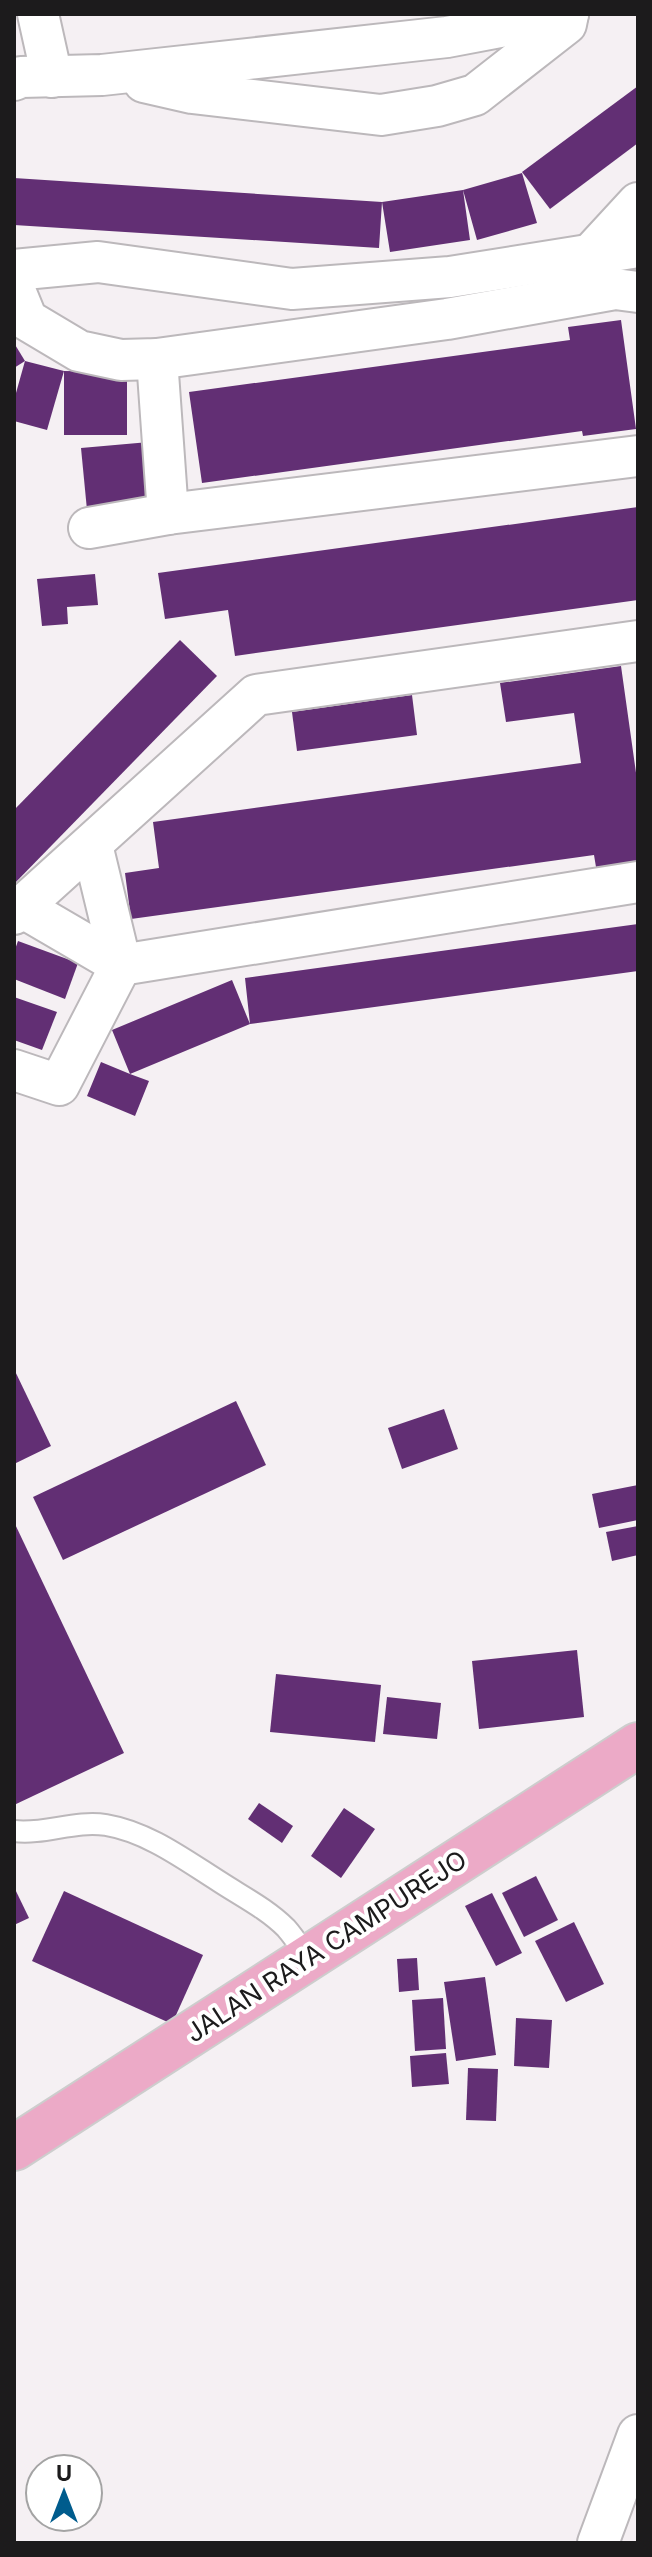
<svg xmlns="http://www.w3.org/2000/svg" width="652" height="2557" font-family="Inter,sans-serif">
  <rect width="100%" height="100%" fill="#f5f0f3"/>
  <g fill="#622f74">
    <polygon points="638,86 638,143 550,209 522,172"/>
    <polygon points="522,173 537,223 477,240 463,190 470,240 390,252 382,202 379,248 14,225 14,178 382,202 463,190"/>
    <polygon points="621,320 636,429 583,436 582,431 202,483 189,392 570,340 568,327"/>
    <polygon points="14,343 25,361 14,368"/>
    <polygon points="25,361 64,371 47,430 14,421 14,400"/>
    <polygon points="64,371 127,372 127,435 64,435"/>
    <polygon points="149,442 154,504 87,510 81,448"/>
    <polygon points="638,507 638,600 235,656 228,610 165,619 158,573"/>
    <polygon points="95,574 98,605 67,607 68,624 42,626 37,579"/>
    <polygon points="180,640 217,676 14,884 14,810"/>
    <polygon points="621,666 638,787 638,861 596,867 594,855 131,919 125,873 159,868 153,822 581,763 574,713 506,722 500,683"/>
    <polygon points="412,695 417,735 297,751 292,712"/>
    <polygon points="638,924 638,971 250,1024 130,1074 149,1081 135,1116 87,1096 101,1062 130,1074 112,1030 232,980 250,1024 245,978"/>
    <polygon points="18,941 78,963 65,999 14,979 14,952"/>
    <polygon points="14,997 57,1012 42,1050 14,1040"/>
    <polygon points="14,1369 51,1446 14,1464"/>
    <polygon points="236,1401 266,1465 63,1560 33,1497"/>
    <polygon points="444,1409 458,1449 402,1469 388,1428"/>
    <polygon points="638,1485 638,1520 599,1528 592,1494"/>
    <polygon points="14,1522 124,1753 14,1805"/>
    <polygon points="638,1526 638,1555 612,1561 606,1532"/>
    <polygon points="577,1650 584,1717 479,1729 472,1661"/>
    <polygon points="276,1674 381,1685 375,1742 270,1732"/>
    <polygon points="387,1697 441,1703 437,1739 383,1734"/>
    <polygon points="259,1803 293,1826 282,1843 248,1819"/>
    <polygon points="344,1808 375,1829 341,1878 311,1856"/>
    <polygon points="536,1876 558,1920 524,1937 502,1893"/>
    <polygon points="14,1887 29,1918 14,1925"/>
    <polygon points="64,1891 203,1955 172,2024 32,1961"/>
    <polygon points="492,1893 522,1953 496,1966 465,1906"/>
    <polygon points="574,1922 604,1984 566,2002 535,1941"/>
    <polygon points="417,1958 419,1990 399,1992 397,1959"/>
    <polygon points="485,1977 496,2055 456,2061 444,1982"/>
    <polygon points="443,1998 446,2049 415,2051 412,2000"/>
    <polygon points="516,2018 552,2020 549,2068 514,2066"/>
    <polygon points="446,2053 449,2084 412,2087 410,2056"/>
    <polygon points="468,2068 498,2069 496,2121 466,2120"/>
  </g>
  <g fill="none" stroke-linecap="round" stroke-linejoin="round">
    <g stroke="#bcb8bb" stroke-width="24">
      <path id="lane" d="M 14,1831 C 44,1835 75,1820 106,1825 C 148,1832 185,1860 220,1882 C 243,1897 267,1909 286,1928 C 294,1937 301,1948 308,1958"/>
    </g>
    <g stroke="#bcb8bb" stroke-width="44">
      <g id="street">
        <polyline points="38,14 52,77"/>
        <polyline points="14,80 21,77 102,75 447,37 568,14"/>
        <polyline points="144,82 192,93 381,115 437,106 475,95 566,24 568,14"/>
        <polyline points="591,254 638,203"/>
        <polyline points="14,270 98,262 292,289 450,277 638,247"/>
        <polyline points="14,288 27,320 79,351 121,360 157,359 447,319 615,289 638,292"/>
        <polyline points="157,359 168,514"/>
        <polyline points="89,528 168,514 638,456"/>
        <polyline points="20,906 121,965 638,882"/>
        <polyline points="14,914 256,695 638,641"/>
        <polyline points="14,1070 59,1085 121,965 92,845"/>
        <polyline points="598,2543 638,2435"/>
      </g>
    </g>
    <g stroke="#cdcdcd" stroke-width="48">
      <polyline id="primary" points="14,2148 638,1745"/>
    </g>
    <use href="#lane" stroke="#fff" stroke-width="20"/>
    <use href="#street" stroke="#fff" stroke-width="40"/>
    <use href="#primary" stroke="#ecaac7" stroke-width="44"/>
  </g>
  <g text-anchor="middle" dominant-baseline="central" stroke-width="8" stroke-linejoin="round" paint-order="stroke">
    <g font-size="26" fill="#1c1b1c" stroke="#fff">
      <text transform="translate(326 1946) rotate(-33)">JALAN RAYA CAMPUREJO</text>
    </g>
  </g>
  <rect width="652" height="2557" fill="none" stroke="#1c1b1c" stroke-width="32"/>
  <g transform="translate(64 2493)"><circle r="38" fill="#ffffff" stroke="#a4a4a4" stroke-width="2"/>
  <path d="M0-6L14 30L0 20L-14 30Z" fill="#005c8d"/>
  <text y="-12" font-size="22" font-weight="bold" text-anchor="middle" fill="#1c1b1c">U</text>
  </g>
</svg>
